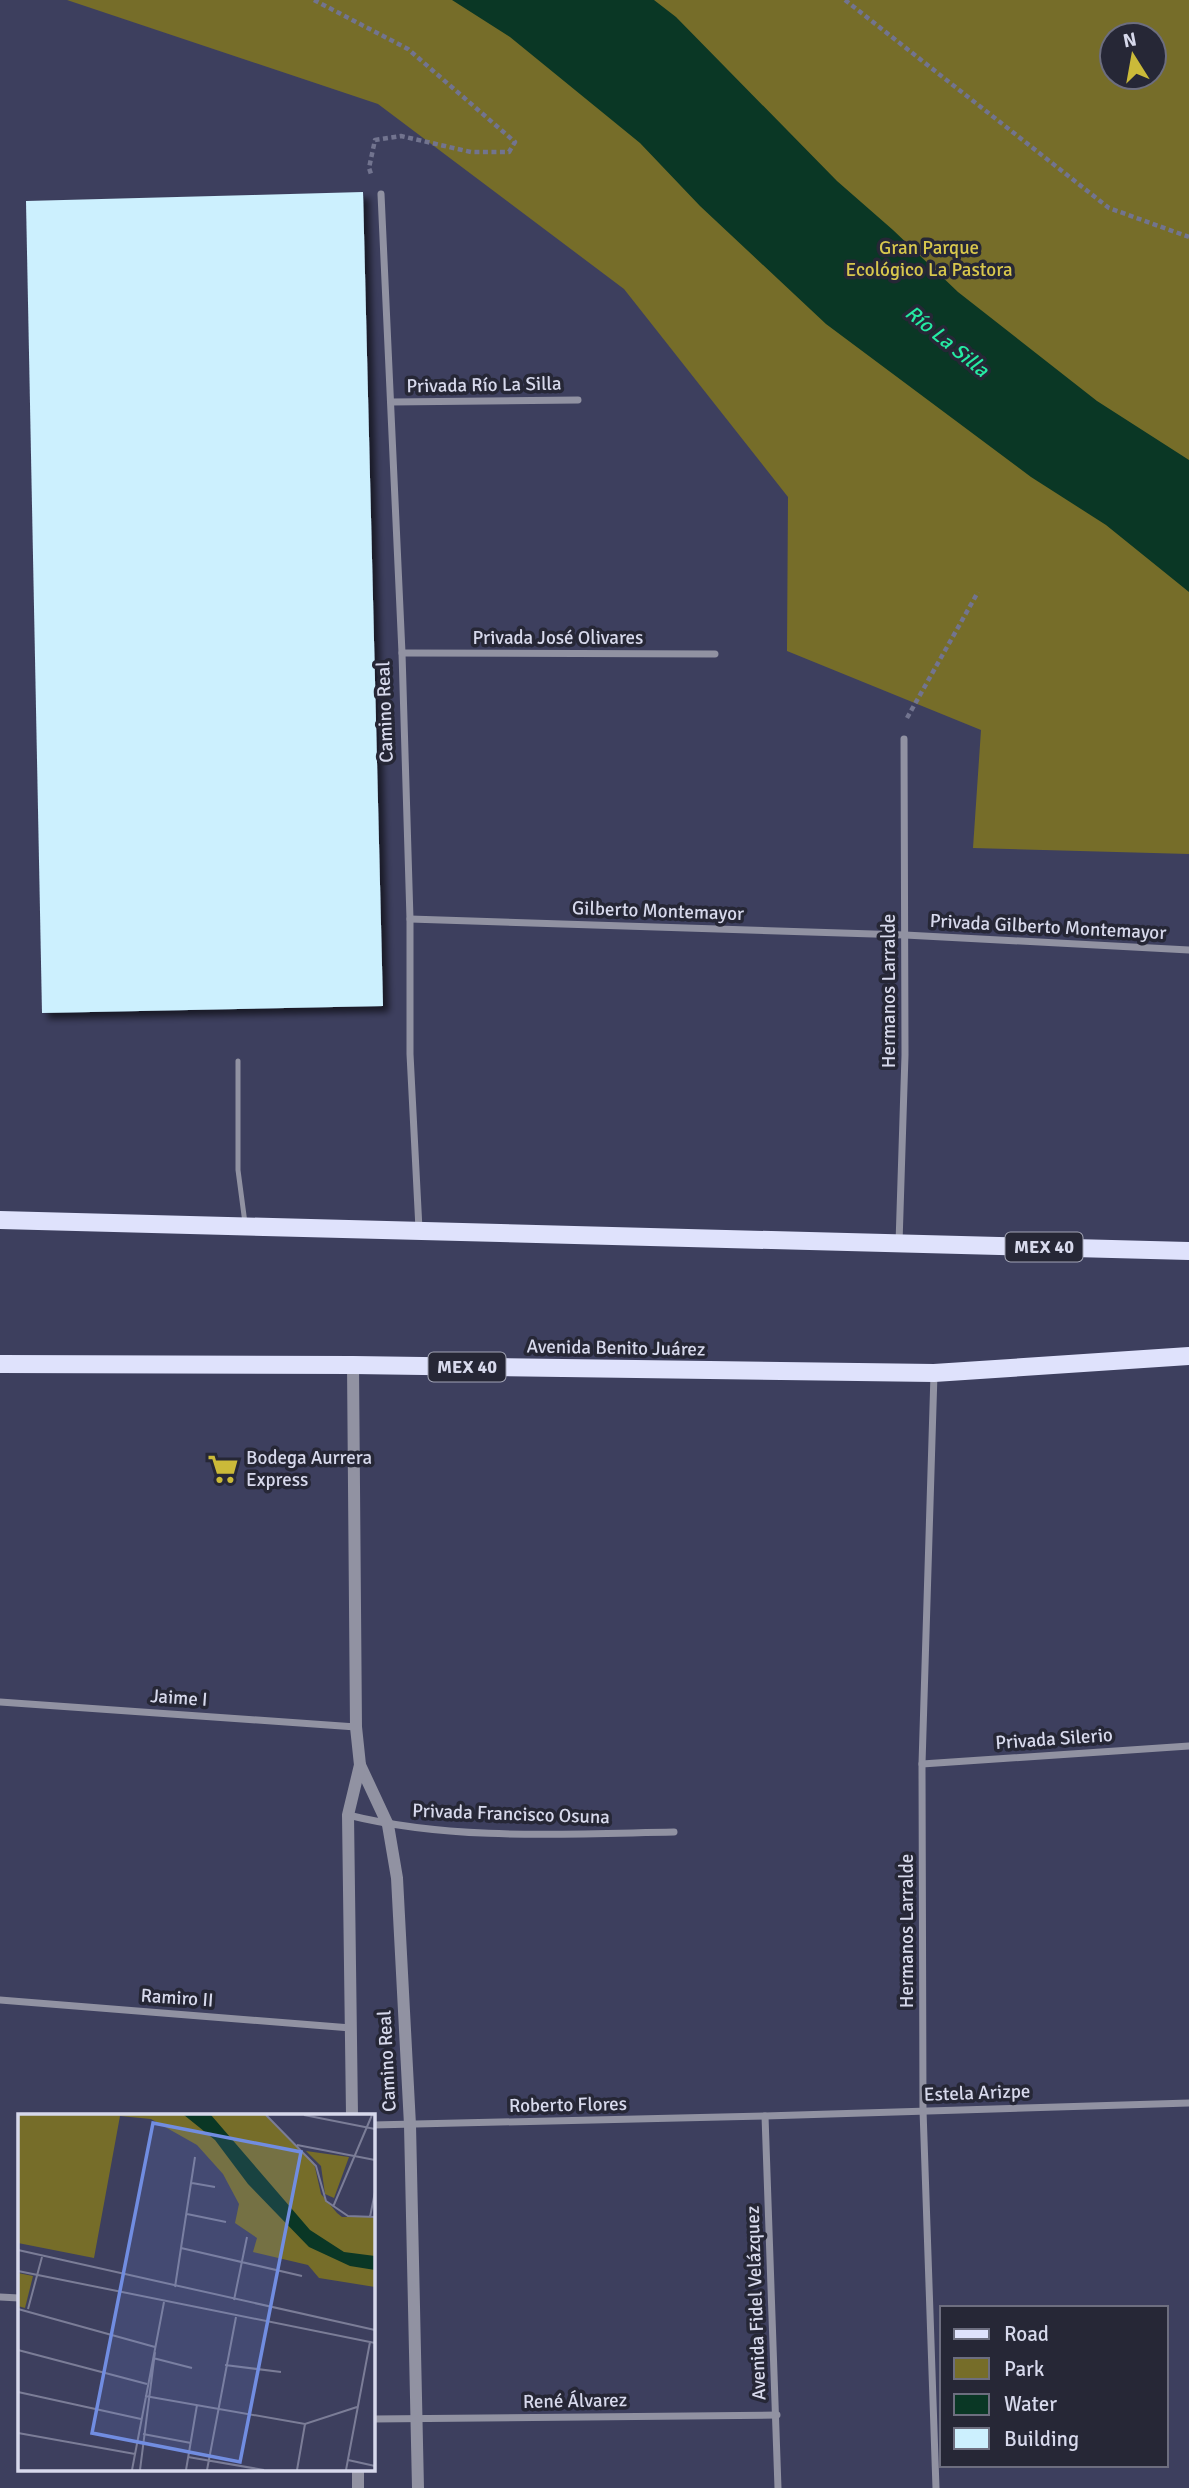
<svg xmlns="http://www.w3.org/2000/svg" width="1189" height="2488" font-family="Signika,sans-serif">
  <defs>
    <filter id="shadow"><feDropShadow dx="6" dy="6" stdDeviation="3.5" flood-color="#0009"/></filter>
  </defs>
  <rect width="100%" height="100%" fill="#3d3f5e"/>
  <path fill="#766d29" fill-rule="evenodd" d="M 67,0 L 1189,0 L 1189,854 L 973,848 L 981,730 L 787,651 L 788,497 L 624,289 L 378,104 ZM 1112,35 L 1154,35 L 1154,77 L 1112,77 Z"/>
  <polygon fill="#0a3725" points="452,0 654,0 676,17 837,181 893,230 958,292 1097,401 1189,460 1189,592 1106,525 1031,477 826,324 700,206 640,143 510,37"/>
  <polygon fill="#ccf0fe" filter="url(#shadow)" points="363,192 383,1006 42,1013 26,201"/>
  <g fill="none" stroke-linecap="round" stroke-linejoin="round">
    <g stroke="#72748f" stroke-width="4.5" stroke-dasharray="5 3.5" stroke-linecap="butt">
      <polyline points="314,0 408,49 515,142 509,152 471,152 401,136 375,140 369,168 371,174"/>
      <polyline points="845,0 1109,208 1189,237"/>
      <polyline points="907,718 978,592"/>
    </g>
    <polyline stroke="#9192a2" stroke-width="5" points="238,1061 238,1170 245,1223"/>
    <g stroke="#9192a2" stroke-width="7">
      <polyline points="381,194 402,653 410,919 410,1054 419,1229"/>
      <polyline points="391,402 578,400"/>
      <polyline points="402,653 715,654"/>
      <polyline points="410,919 905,935 1189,950"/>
      <polyline points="899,1243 905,1055 904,739"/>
      <polyline points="934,1374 922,1764 923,2110 936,2488"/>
      <polyline points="0,1702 356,1727"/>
      <polyline points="922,1764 1189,1746"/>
      <path d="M 348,1815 C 452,1841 567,1834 674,1832"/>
      <polyline points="0,2000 351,2028"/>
      <polyline points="765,2116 778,2488"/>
      <polyline points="373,2125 765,2116 1189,2103"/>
      <polyline points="0,2297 19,2298"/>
      <polyline points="373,2419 777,2415"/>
    </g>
    <g stroke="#9192a2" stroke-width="12">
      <polyline points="360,1765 388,1825 397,1878 410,2125 418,2488"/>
      <polyline points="352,2115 348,1815 360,1765 356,1727 353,1365"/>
      <polyline points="358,2469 358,2488"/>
    </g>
    <g stroke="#dfe2fc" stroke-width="18">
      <polyline points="0,1220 1189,1251"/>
      <polyline points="0,1364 353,1365 934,1373 1189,1356"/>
    </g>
  </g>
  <defs>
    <g id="supermarket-bare" transform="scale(2.415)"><path d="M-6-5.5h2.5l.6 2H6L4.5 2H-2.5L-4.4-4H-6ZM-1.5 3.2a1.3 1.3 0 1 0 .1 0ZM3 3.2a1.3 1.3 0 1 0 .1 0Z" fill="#cbba39" stroke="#262736" stroke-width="2.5" paint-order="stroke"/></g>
  </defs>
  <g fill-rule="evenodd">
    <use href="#supermarket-bare" x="223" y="1469"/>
  </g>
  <g text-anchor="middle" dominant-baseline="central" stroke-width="7" stroke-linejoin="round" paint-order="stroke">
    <g fill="#262736" stroke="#a2a4b5" stroke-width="2">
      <rect x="1005.5" y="1232.5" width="77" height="29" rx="5"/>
      <rect x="428.5" y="1352.5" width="77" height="29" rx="5"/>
    </g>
    <g font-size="18" font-weight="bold" fill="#d7d9ec">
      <text x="1044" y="1247">MEX 40</text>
      <text x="467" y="1367">MEX 40</text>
    </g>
    <g font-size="19" fill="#d8c74d" stroke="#262736">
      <text x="929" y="248">Gran Parque<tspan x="929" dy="22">Ecológico La Pastora</tspan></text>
    </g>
    <g font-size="19" fill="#d7d9ec" stroke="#262736">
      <text transform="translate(484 385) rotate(-1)">Privada Río La Silla</text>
      <text x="558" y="638">Privada José Olivares</text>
      <text transform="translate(385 712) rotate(-92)">Camino Real</text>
      <text transform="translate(658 911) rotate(2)">Gilberto Montemayor</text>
      <text transform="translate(1048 927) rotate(3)">Privada Gilberto Montemayor</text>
      <text transform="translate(889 991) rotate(-90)">Hermanos Larralde</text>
      <text transform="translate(616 1348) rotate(1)">Avenida Benito Juárez</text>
      <text transform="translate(179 1698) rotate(4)">Jaime I</text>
      <text transform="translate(1054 1739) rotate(-4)">Privada Silerio</text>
      <text transform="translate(511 1814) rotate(2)">Privada Francisco Osuna</text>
      <text transform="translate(907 1931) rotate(-90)">Hermanos Larralde</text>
      <text transform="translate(177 1998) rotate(4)">Ramiro II</text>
      <text transform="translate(387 2061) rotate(-93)">Camino Real</text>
      <text transform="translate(977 2093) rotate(-2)">Estela Arizpe</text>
      <text transform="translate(568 2105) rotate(-1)">Roberto Flores</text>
      <text transform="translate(756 2303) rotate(-92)">Avenida Fidel Velázquez</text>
      <text transform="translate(575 2401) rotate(-1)">René Álvarez</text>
    </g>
    <g font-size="19" fill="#d7d9ec" stroke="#262736" text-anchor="start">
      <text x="246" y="1458">Bodega Aurrera<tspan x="246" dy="22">Express</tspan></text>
    </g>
    <g font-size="21" font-style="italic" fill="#25eba3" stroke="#262736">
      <text transform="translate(947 341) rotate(39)">Río La Silla</text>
    </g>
  </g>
  <g transform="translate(18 2114)">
    <rect width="357" height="357" fill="#3d3f5e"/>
    <path d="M 0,1 L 248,1 L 296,49 L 303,80 L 319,99 L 324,103 L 357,103 L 357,173 L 301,164 L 290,151 L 235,138 L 239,124 L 217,109 L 221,90 L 205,60 L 179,31 L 133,5 L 102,2 L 76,144 L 0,129 ZM 288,37 L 331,43 L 316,84 L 307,80 L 303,52 ZM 0,159 L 15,162 L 7,194 L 0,192 Z" fill="#766d29"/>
    <path d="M 166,1 L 193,1 L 292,116 L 326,138 L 357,142 L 357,156 L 332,152 L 291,133 L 230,70 L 197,26 Z" fill="#0a3725"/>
    <path fill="none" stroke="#7b7d97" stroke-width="2" d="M 248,1 L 298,52 L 308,87 L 330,102 L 357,103M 286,1 L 357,15M 279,31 L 357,46M 174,69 L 197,73M 315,93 L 354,1M 169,100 L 208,108M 352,103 L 357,78M 163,134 L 284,162M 0,136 L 357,216M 0,157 L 357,229M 157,173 L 177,43M 216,186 L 229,123M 0,195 L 137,233M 10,195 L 24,143M 0,236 L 129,270M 135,244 L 174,254M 207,251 L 263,258M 0,278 L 123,305M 127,282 L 287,310 L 339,293M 0,319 L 117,340M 125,320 L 173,329M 170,343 L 246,356M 330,346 L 357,352M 114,356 L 146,188M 122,356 L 137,238M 168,356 L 179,291M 189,356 L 218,203M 279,356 L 287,310M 328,356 L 352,228"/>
    <path fill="#718de1" fill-opacity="0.15" stroke="#718de1" stroke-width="3.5" d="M 135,9 L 283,38 L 222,348 L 74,319 Z"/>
    <rect width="357" height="357" fill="none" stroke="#d7d9ec" stroke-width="3.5"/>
  </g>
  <rect x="940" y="2306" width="228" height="161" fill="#262736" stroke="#6d6e7f" stroke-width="2"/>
  <rect x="954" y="2329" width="35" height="10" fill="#dfe2fc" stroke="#6d6e7f" stroke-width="2"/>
  <text x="1004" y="2341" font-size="21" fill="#d7d9ec">Road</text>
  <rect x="954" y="2358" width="35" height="21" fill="#766d29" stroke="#6d6e7f" stroke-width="2"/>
  <text x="1004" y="2376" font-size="21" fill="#d7d9ec">Park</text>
  <rect x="954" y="2394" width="35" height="21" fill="#0a3725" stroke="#6d6e7f" stroke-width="2"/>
  <text x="1004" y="2411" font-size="21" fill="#d7d9ec">Water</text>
  <rect x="954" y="2428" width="35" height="21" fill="#ccf0fe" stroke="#6d6e7f" stroke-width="2"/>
  <text x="1004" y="2446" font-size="21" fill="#d7d9ec">Building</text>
  <g transform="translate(1133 56) rotate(349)"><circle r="33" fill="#262736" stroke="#6d6e7f" stroke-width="2"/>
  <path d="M0-5L12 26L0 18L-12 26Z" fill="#cbba39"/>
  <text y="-10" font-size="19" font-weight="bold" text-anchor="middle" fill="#d7d9ec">N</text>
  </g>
</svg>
